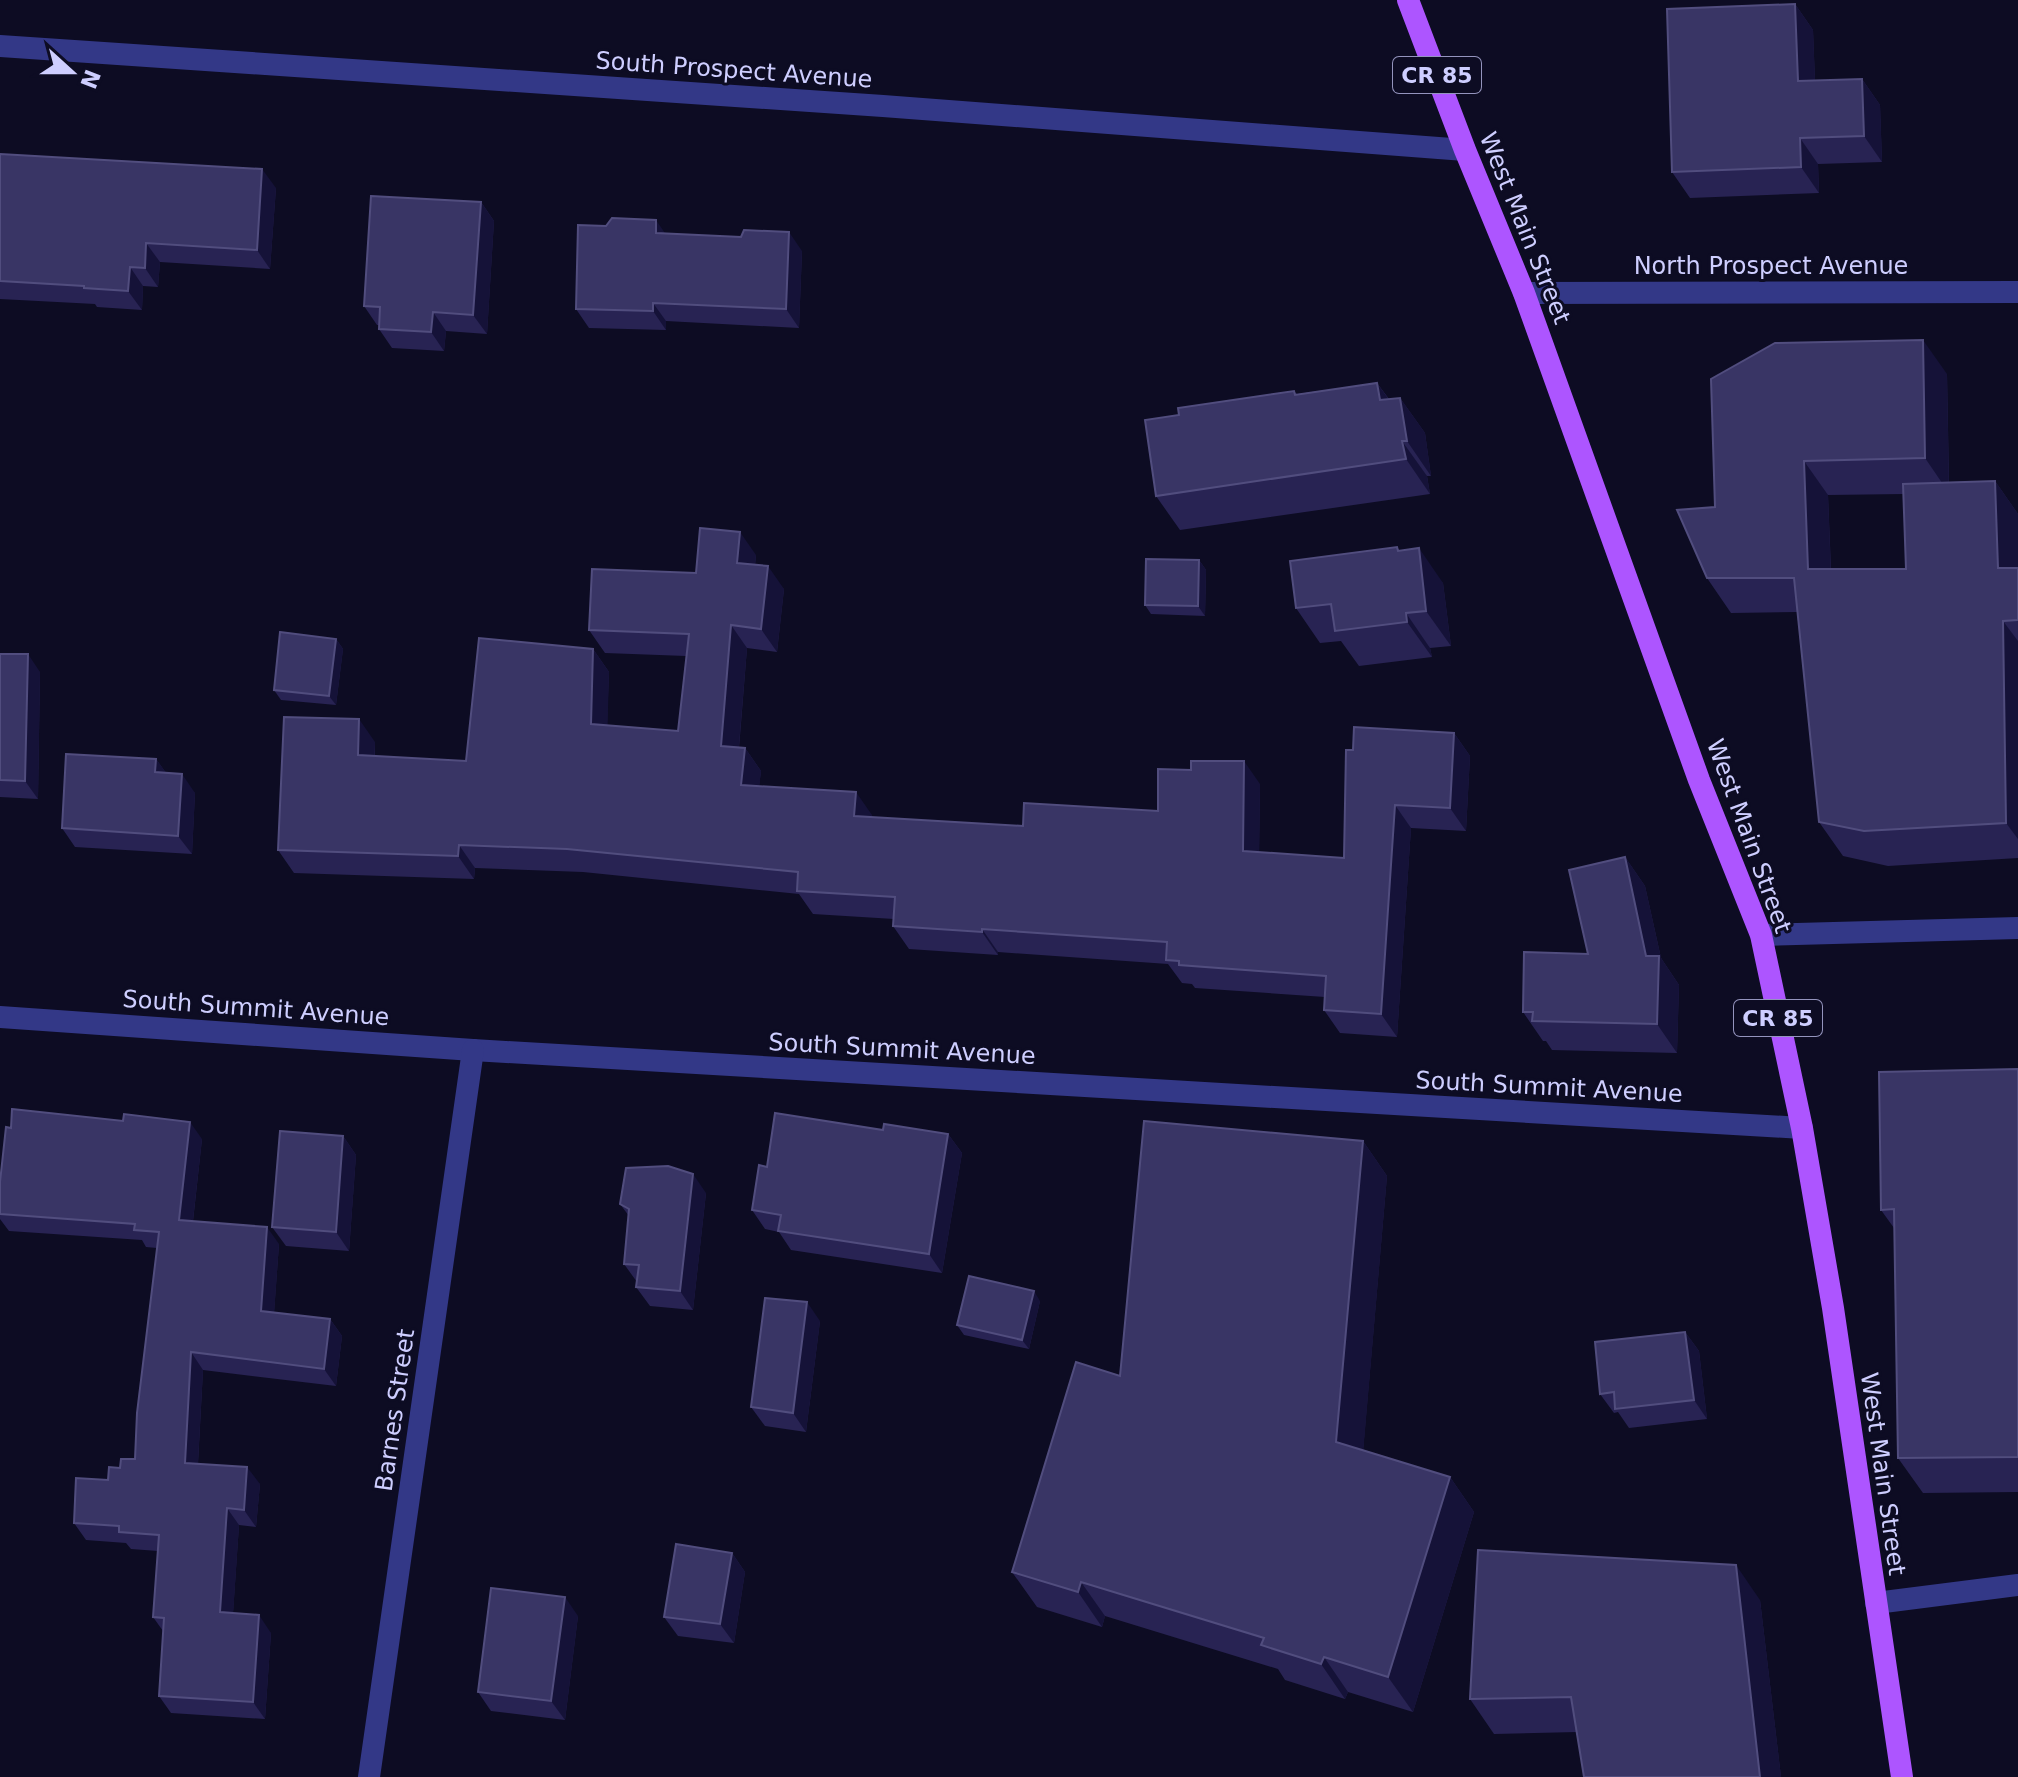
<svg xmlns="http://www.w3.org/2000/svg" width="2018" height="1777" font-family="'DejaVu Sans',sans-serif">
  <rect width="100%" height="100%" fill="#0d0c23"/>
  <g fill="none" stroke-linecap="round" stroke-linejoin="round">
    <g stroke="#333887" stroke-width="22">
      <polyline points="0,46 883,106 1465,150"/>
      <polyline points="1524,293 2018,292"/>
      <polyline points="1761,935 2018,928"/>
      <polyline points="0,1017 473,1050 1802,1128"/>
      <polyline points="1876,1603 2018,1585"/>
      <polyline points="369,1777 473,1050"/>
    </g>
    <polyline stroke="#ad55ff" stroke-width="22" points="1408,0 1465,150 1524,293 1699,780 1761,935 1802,1128 1833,1308 1902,1777"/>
  </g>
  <g fill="#282353" fill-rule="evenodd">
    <polygon points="1795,4 1813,30 1815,81 1862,79 1880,105 1882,162 1818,164 1819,193 1690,198 1672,172"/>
    <polygon points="0,154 276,188 270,269 160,262 158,287 143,286 142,310 97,307 95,304 0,299"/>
    <polygon points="481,202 494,221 487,334 446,331 444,351 392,348 379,329 379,325 377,325 364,306"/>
    <polygon points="666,234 802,251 799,328 666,321 666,330 589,328 576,309"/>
    <path d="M 1947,374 L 1949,482 L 1995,481 L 2018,514 L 2018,858 L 1888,866 L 1843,856 L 1819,822 L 1797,612 L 1731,613 L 1707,578 L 1715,507 ZM 1904,494 L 1906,569 L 1831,569 L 1828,495 Z"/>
    <polygon points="1377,383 1389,399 1400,398 1425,433 1431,476 1427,476 1430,494 1180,530 1156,496 1179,415 1294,391 1297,394"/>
    <polygon points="1397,547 1400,551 1443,583 1451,646 1430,648 1432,657 1359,666 1341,641 1320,643 1296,608"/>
    <polygon points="756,555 755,565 784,589 777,652 747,648 739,748 745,748 761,771 759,786 872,815 872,817 1023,826 1158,811 1260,784 1259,852 1344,858 1353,750 1454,733 1470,756 1466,831 1411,828 1397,1037 1340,1033 1324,1010 1325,997 1195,988 1192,984 1182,983 1168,964 998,952 998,955 909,949 893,926 894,919 813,914 799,894 583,872 475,868 474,879 294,873 278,850 375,742 375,756 466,761 593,649 609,672 607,725 678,731 686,656 605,653 589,630 696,573"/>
    <polygon points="1199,560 1206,570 1205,616 1151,614 1145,605"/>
    <polygon points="336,639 343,649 336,705 281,700 274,690"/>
    <polygon points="0,654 40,672 38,799 0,797"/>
    <polygon points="156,759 166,773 195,793 192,854 75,847 62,828"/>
    <polygon points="1625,857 1645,886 1661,958 1679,985 1677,1053 1552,1050 1546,1041 1543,1041 1523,1012 1588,954"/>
    <polygon points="2018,1069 2018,1492 1923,1493 1898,1458 1894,1228 1881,1210"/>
    <polygon points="11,1128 202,1139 193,1221 279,1244 274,1313 330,1319 342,1336 336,1386 203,1370 198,1464 260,1484 256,1527 239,1525 233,1613 271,1633 265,1719 171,1713 159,1696 163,1631 153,1617 158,1551 131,1549 126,1543 86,1540 74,1523 108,1480 120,1468 135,1459 157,1248 146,1247 142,1240 9,1231 0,1219 0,1182"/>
    <polygon points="883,1130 948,1134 962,1153 942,1273 791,1250 779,1232 765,1229 752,1210 767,1167"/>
    <polygon points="343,1136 356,1155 349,1251 286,1246 272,1227"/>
    <polygon points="1363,1141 1387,1176 1363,1451 1450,1477 1474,1512 1413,1712 1348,1692 1345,1699 1285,1680 1278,1669 1105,1616 1102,1627 1037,1607 1012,1572 1120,1376"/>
    <polygon points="706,1193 693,1310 650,1306 636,1287 637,1282 624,1264 629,1216 620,1204"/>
    <polygon points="1040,1301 1029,1349 964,1335 957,1325"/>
    <polygon points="820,1321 806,1432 765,1426 751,1407"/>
    <polygon points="1685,1332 1699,1351 1707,1419 1629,1428 1618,1412 1614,1413 1600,1394"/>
    <polygon points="732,1553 745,1572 734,1643 678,1636 664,1617"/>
    <polygon points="1760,1600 1781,1777 1584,1777 1577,1732 1494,1734 1470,1699"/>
    <polygon points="578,1616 565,1720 491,1711 478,1692"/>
  </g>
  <g fill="#151238">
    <polygon points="1795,4 1813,30 1816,107 1798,81"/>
    <polygon points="1862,79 1880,105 1882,162 1864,136"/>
    <polygon points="1800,138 1818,164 1819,193 1801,167"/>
    <polygon points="262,169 276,188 270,269 257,250"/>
    <polygon points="481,202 494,221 487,334 473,315"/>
    <polygon points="656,220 669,239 656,233"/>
    <polygon points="789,232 802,251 799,328 786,309"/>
    <polygon points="146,243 160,262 158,287 145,268"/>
    <polygon points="130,267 143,286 142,310 128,291"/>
    <polygon points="653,303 666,321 666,330 653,311"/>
    <polygon points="433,312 446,331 444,351 431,332"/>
    <polygon points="1923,340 1947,374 1949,493 1925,458"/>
    <polygon points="1377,383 1402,418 1380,400"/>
    <polygon points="1400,398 1425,433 1431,476 1407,441"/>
    <polygon points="1402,441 1427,476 1430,494 1406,459"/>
    <polygon points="1804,461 1828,495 1832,603 1808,569"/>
    <polygon points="1995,481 2018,514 2018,597 1998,568"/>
    <polygon points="740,532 756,555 753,586 737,563"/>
    <polygon points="1419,548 1443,583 1451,646 1426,611"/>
    <polygon points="1199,560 1206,570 1205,616 1198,606"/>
    <polygon points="768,566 784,589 777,652 761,629"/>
    <polygon points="1406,613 1430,648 1432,657 1407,622"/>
    <polygon points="2003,621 2018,641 2018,839 2006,823"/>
    <polygon points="731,625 747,648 737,769 721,746"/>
    <polygon points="336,639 343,649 336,705 329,696"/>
    <polygon points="593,649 609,672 607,746 591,724"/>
    <polygon points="28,654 40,672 38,799 25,781"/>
    <polygon points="359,719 375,742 374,778 358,755"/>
    <polygon points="1454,733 1470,756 1466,831 1450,808"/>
    <polygon points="745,748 761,771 757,808 741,785"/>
    <polygon points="156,759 170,778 155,772"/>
    <polygon points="1244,761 1260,784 1259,874 1243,851"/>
    <polygon points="182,774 195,793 192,854 178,836"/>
    <polygon points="856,792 872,815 870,839 854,816"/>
    <polygon points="1395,805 1411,828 1397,1037 1381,1014"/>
    <polygon points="459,845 475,868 474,879 458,856"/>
    <polygon points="1625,857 1645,886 1661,958 1679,985 1677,1053 1657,1024 1646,956"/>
    <polygon points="982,929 998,952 998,955 982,932"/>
    <polygon points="190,1122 202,1139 191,1238 179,1220"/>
    <polygon points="948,1134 962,1153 942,1273 929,1254"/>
    <polygon points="343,1136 356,1155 349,1251 336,1232"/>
    <polygon points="1363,1141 1387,1176 1361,1477 1336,1442"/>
    <polygon points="693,1174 706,1193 693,1310 680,1291"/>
    <polygon points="267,1227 279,1244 273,1329 261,1311"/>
    <polygon points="1034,1291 1040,1301 1029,1349 1022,1340"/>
    <polygon points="807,1302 820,1321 806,1432 793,1413"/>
    <polygon points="330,1319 342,1336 336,1386 324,1369"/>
    <polygon points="1685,1332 1699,1351 1707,1419 1694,1400"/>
    <polygon points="191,1352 203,1370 197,1480 185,1463"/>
    <polygon points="247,1467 260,1484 256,1527 244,1510"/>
    <polygon points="1450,1477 1474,1512 1413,1712 1388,1677"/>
    <polygon points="227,1508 239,1525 232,1630 220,1612"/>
    <polygon points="732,1553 745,1572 734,1643 720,1624"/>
    <polygon points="1736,1565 1760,1600 1781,1777 1760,1777"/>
    <polygon points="1081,1582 1105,1616 1102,1627 1078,1592"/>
    <polygon points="565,1597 578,1616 565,1720 551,1701"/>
    <polygon points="259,1615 271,1633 265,1719 253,1702"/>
    <polygon points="1324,1657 1348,1692 1345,1699 1321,1664"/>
  </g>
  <g fill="#393565" stroke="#514d7e" stroke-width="2">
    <polygon points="1795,4 1798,81 1862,79 1864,136 1800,138 1801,167 1672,172 1667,9"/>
    <polygon points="0,154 262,169 257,250 146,243 145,268 130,267 128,291 84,288 84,286 0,281"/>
    <polygon points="371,196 481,202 473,315 433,312 431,332 379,329 380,307 364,306"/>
    <polygon points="612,218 656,220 656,233 741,237 744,230 789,232 786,309 653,303 653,311 576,309 578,225 606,226"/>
    <polygon points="1923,340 1925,458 1804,461 1808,569 1906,569 1903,484 1995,481 1998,568 2018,568 2018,620 2003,621 2006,823 1864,831 1819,822 1794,578 1707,578 1677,510 1715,507 1711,379 1775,343"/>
    <polygon points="1377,383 1380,400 1400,398 1407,441 1402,441 1406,459 1156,496 1145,420 1179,415 1178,408 1294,391 1295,395"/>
    <polygon points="700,528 740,532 737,563 768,566 761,629 731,625 721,746 745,748 741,785 856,792 854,816 1023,826 1024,803 1158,811 1158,769 1191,770 1191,761 1244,761 1243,851 1344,858 1346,750 1353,750 1354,727 1454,733 1450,808 1395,805 1381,1014 1324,1010 1326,976 1179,965 1179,961 1166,960 1167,942 982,929 982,932 893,926 895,897 797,891 798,872 567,849 459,845 458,856 278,850 284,717 359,719 358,755 466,761 479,638 593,649 591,724 678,731 689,634 589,630 592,569 696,573"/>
    <polygon points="1397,547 1398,551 1419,548 1426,611 1406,613 1407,622 1335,631 1331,604 1296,608 1290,561"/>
    <polygon points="1146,559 1199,560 1198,606 1145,605"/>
    <polygon points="280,632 336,639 329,696 274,690"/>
    <polygon points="0,654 28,654 25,781 0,780"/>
    <polygon points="66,754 156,759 155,772 182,774 178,836 62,828"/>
    <polygon points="1625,857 1646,956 1659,956 1657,1024 1532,1021 1533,1012 1523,1012 1524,952 1588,954 1569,870"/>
    <polygon points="2018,1069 2018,1457 1898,1458 1894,1209 1881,1210 1879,1072"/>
    <polygon points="12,1109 123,1121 124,1114 190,1122 179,1220 267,1227 261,1311 330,1319 324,1369 191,1352 185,1463 247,1467 244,1510 227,1508 220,1612 259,1615 253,1702 159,1696 164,1618 153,1617 159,1535 119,1532 119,1526 74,1523 76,1478 108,1480 109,1467 120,1468 121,1459 135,1459 137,1413 159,1232 134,1230 135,1224 0,1214 0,1182 6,1127 11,1128"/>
    <polygon points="775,1113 883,1130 884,1124 948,1134 929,1254 778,1231 781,1215 752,1210 759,1165 767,1167"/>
    <polygon points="1144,1121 1363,1141 1336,1442 1450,1477 1388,1677 1324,1657 1321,1664 1261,1645 1264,1638 1081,1582 1078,1592 1012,1572 1076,1362 1120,1376"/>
    <polygon points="280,1131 343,1136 336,1232 272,1227"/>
    <polygon points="668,1166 693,1174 680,1291 636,1287 639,1265 624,1264 629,1209 620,1204 626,1168"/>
    <polygon points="969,1276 1034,1291 1022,1340 957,1325"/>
    <polygon points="765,1298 807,1302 793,1413 751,1407"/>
    <polygon points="1685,1332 1694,1400 1615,1409 1614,1392 1600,1394 1595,1342"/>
    <polygon points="676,1544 732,1553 720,1624 664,1617"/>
    <polygon points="1478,1550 1736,1565 1760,1777 1584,1777 1571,1697 1470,1699"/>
    <polygon points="491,1588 565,1597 551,1701 478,1692"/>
  </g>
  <g text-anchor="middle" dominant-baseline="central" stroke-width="6" stroke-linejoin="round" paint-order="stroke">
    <g fill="#0d0c23" stroke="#9494bd" stroke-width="2">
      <rect x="1393" y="57" width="88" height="36" rx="6"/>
      <rect x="1734" y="1000" width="88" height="36" rx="6"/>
    </g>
    <g font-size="22" font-weight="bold" fill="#ceceff">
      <text x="1437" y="75">CR 85</text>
      <text x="1778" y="1018">CR 85</text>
    </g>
    <g font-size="24" fill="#ceceff" stroke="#0d0c23">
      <text transform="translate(734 70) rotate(4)">South Prospect Avenue</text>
      <text transform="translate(1525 228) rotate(68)">West Main Street</text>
      <text x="1771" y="266">North Prospect Avenue</text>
      <text transform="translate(1749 836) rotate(70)">West Main Street</text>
      <text transform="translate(256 1008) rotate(4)">South Summit Avenue</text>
      <text transform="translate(902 1049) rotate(3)">South Summit Avenue</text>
      <text transform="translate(1549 1087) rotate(3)">South Summit Avenue</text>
      <text transform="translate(395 1410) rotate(-82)">Barnes Street</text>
      <text transform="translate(1883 1474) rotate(82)">West Main Street</text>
    </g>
  </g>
  <g transform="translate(72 72) rotate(111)" stroke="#0d0c23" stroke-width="6" paint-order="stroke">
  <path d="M0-6L14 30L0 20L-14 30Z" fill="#ceceff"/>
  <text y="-12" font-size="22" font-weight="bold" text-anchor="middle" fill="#ceceff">N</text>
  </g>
</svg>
